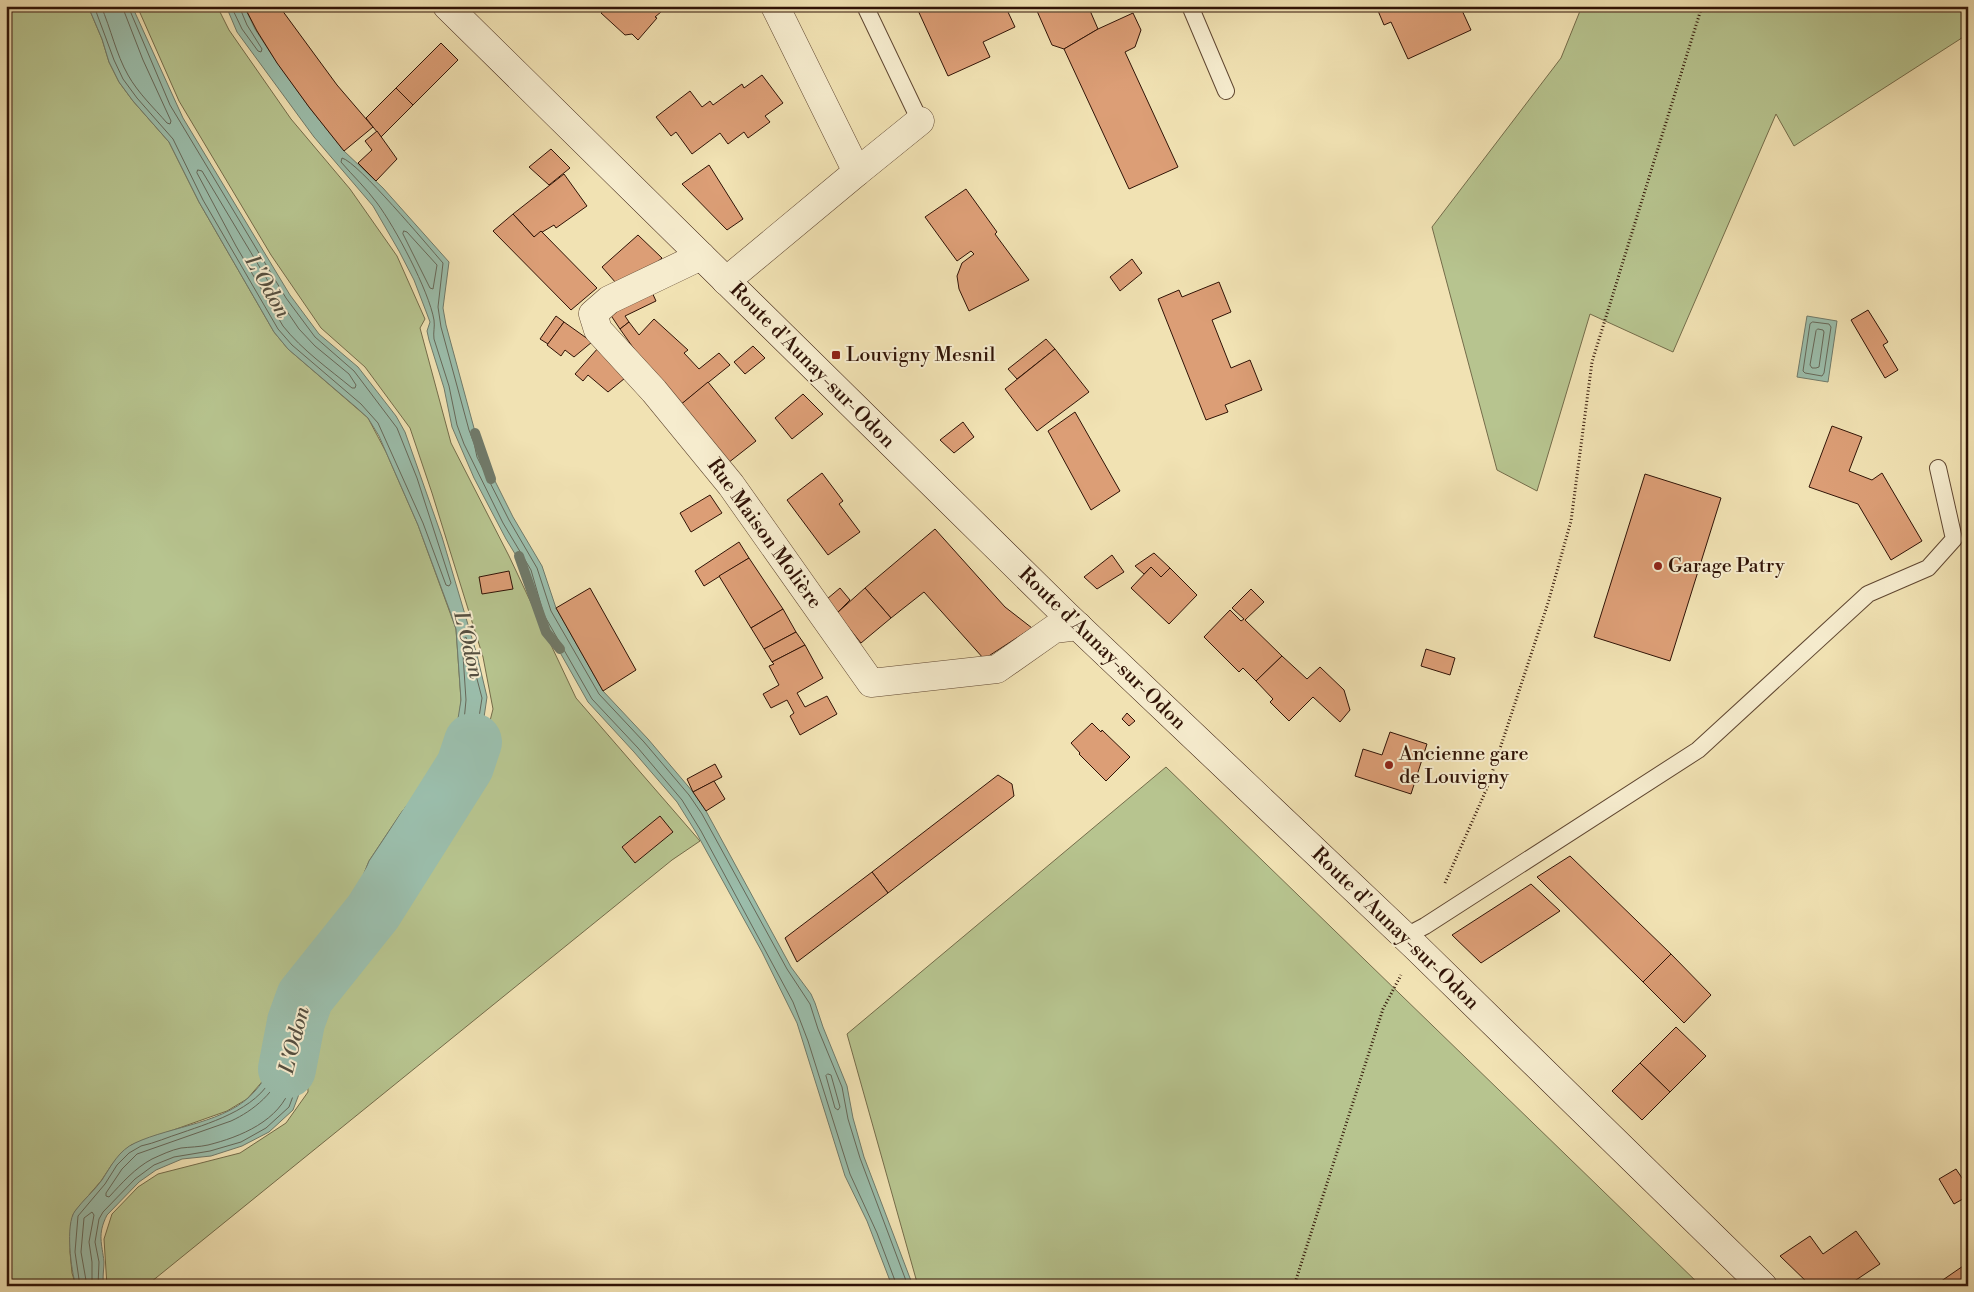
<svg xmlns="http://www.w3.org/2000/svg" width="1974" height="1292" font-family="'Libre Bodoni',serif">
  <rect width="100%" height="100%" fill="#f1e2b3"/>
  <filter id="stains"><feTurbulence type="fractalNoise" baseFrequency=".004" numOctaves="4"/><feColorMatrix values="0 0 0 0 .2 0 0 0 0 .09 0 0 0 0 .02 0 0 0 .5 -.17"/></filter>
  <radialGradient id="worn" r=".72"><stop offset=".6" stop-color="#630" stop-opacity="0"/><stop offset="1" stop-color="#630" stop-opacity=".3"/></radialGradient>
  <g fill="#b7c48f" stroke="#746c4a">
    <polygon points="6,6 88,6 102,39 109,62 119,82 133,101 169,142 199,202 274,332 288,349 368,418 386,452 418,525 456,629 461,700 459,720 454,738 440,763 401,813 369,861 361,881 348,906 291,976 274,1001 272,1064 261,1083 247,1099 227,1111 131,1145 113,1163 101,1181 76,1210 73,1215 71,1224 70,1252 72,1273 76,1286 6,1286"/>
    <polygon points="137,6 217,6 229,30 291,119 350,189 397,256 425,319 420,328 451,443 509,556 576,698 700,841 672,860 146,1286 107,1286 104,1239 112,1214 138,1187 158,1174 240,1153 286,1123 308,1092 305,1022 310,1001 347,956 373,933 399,897 409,869 459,793 477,772 493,709 483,657 432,493 410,428 365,367 321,328 271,255 179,101"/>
    <polygon points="1582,6 1968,6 1968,34 1794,146 1776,114 1673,352 1590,314 1537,491 1497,470 1432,227 1561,58"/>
    <polygon points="1166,767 1701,1286 918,1286 847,1034"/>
  </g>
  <g fill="#9bbeac" stroke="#707a6a">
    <path d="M 88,6 L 132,6 L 183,118 L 290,295 L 319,334 L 358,367 L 396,416 L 405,432 L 442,537 L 477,655 L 487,697 L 482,731 L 472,768 L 433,815 L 407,865 L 397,892 L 371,928 L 328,965 L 313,982 L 302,1005 L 300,1015 L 305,1068 L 304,1081 L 293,1110 L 269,1132 L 242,1146 L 211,1156 L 182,1159 L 156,1170 L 139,1182 L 107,1215 C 97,1235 102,1243 104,1262 C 104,1270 102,1278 104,1286 L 76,1286 C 71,1271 65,1224 75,1211 C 83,1200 94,1191 102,1180 C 111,1166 119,1150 135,1143 C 171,1126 228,1123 255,1091 C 276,1067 273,1053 272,1023 C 271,1016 271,1008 274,1001 L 306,953 L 348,906 L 361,881 L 369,861 L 401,813 L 440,763 L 456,731 L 461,700 L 456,629 L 451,614 L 418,525 L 379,436 L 368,418 L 357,408 L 288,349 L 274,332 L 199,202 L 169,142 L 133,101 L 119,82 L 109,62 L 102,39 Z"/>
    <polygon points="226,6 244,6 255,29 272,55 309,107 344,151 383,188 449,262 443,308 446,325 474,428 479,441 482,455 513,517 542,566 556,608 603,691 648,739 693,792 706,811 791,967 811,994 815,1003 823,1027 847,1086 853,1118 864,1157 913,1286 892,1286 867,1221 845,1176 797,1023 762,952 697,834 677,802 634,752 588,702 540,617 526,572 506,539 474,478 452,427 444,388 429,340 427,331 430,322 427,314 414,280 399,251 373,206 314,137 237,32"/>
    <polygon points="1807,316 1837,321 1828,382 1797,377"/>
  </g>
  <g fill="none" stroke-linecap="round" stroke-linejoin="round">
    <g stroke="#666859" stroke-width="1">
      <polyline points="94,6 114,60 123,79 137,98 173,139 203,200 278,329 292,345 361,404 378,423 423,523 446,585 449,586 451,583 417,478 397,428 354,371 315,337 286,298 170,105 128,6"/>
      <path d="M 101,6 C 111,29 116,54 128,75 C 138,93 154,108 167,123 L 170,124 L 171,121 L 143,60 L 122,6"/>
      <polyline points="231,6 242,29 258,51 261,52 262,49 247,25 239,6"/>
      <path d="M 198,170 L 202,171 L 280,301 L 299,329 L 315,346 L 349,374 L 356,385 L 355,388 L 352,388 C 329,369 302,350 283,326 L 236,246 L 197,173 Z"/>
      <polygon points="404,231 407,232 437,265 433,289 430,288 403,234"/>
      <polygon points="1813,322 1829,324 1831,327 1824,373 1822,376 1805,373 1803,371 1810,324"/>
      <polygon points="1818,329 1823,330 1824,332 1819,367 1816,368 1812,368 1810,365 1816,331"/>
      <polygon points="462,748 465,750 462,763 438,793 435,794 434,790"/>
      <polygon points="416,813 419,813 419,816 397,861 386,888 363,920 338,942 336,942 335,939 358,912 372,885 379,866"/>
      <path d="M 287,1001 L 290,1001 L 291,1003 C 286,1030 300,1059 291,1086 C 280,1121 240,1137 208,1145 C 199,1147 190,1147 181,1148 C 171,1150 161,1155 152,1159 C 135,1168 122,1183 109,1197 L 106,1196 L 106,1193 L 122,1169 L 137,1154 L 231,1121 C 253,1111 278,1091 283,1066 C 285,1055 283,1042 283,1031 C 283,1020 281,1011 287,1001 Z"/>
      <polygon points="828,1074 831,1075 840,1107 838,1110 835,1108 826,1076"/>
      <path d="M 80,1286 L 75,1252 L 78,1216 L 105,1184 L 117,1165 L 129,1153 L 141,1146 C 155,1143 168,1137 181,1133 C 215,1121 264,1107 276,1068 C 281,1051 277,1028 276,1011 L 278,1003 L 310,956 L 352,909 L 366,883 L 373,863 L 405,816 L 444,765 L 458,740 L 464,721 L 466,700 L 462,640 L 466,637 L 482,698 L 477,730 L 468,766 L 428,813 L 402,863 L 392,890 L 374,916 L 350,941 L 324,962 L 309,980 L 298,1004 L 296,1014 L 300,1067 L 299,1080 L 289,1107 L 266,1128 L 241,1142 L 210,1151 L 174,1157 L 154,1165 L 135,1179 L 103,1212 L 99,1219 L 95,1242 L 99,1262 L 98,1286"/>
      <polyline points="87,1286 81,1252 84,1218 92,1212 94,1215 89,1242 92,1262 92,1286"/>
      <path d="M 897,1286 L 877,1233 L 850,1174 L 808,1041 L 793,1002 L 701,831 L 682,800 L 638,748 L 592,699 L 544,615 L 531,570 L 503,523 L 464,444 L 457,425 L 449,386 L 434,339 C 433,332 435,327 434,320 C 429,291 395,227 377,203 C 366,188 353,176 341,162 L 342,158 C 358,162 428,246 443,263 L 438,307 L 441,327 L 469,430 L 474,443 L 477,457 L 509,520 L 537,568 L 551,611 L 599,694 L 644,742 L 689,795 L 702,814 L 787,969 L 810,1004 L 818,1029 L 842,1087 L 848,1119 L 860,1158 L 908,1286"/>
    </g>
    <g stroke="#707a6a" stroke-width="10">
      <polyline points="475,433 491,479"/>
      <polyline points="519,556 546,632 560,649"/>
    </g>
    <polyline stroke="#9bbeac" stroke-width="58" points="287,1069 296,1022 305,997 373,912 465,766 473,742"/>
  </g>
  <g fill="#dc9e76" stroke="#301306">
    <polygon points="244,6 279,6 337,85 373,127 344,151 309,107 277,63 257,31"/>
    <polygon points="607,6 668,6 655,17 657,18 638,40 632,34 625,35 601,13"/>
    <polygon points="916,6 1013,6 1014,9 1008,12 1015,27 983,42 990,57 948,76"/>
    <polygon points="1049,6 1088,6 1098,29 1064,49 1052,45 1037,11"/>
    <polygon points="1376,6 1460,6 1471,30 1408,59 1391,22 1384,25"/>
    <polygon points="1133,13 1141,30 1135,47 1125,52 1178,167 1129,189 1064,49 1098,29"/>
    <polygon points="441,43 458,60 413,105 396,88"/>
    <polygon points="762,75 783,103 765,116 770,122 748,138 744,132 728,144 720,133 692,154 676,132 671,136 656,117 690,91 702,107 710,101 713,105 742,84 744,88"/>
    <polygon points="396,88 413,105 381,137 366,118"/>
    <polygon points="377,131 397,159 376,181 358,163 372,150 365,141"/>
    <polygon points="551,149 570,168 549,185 529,167"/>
    <polygon points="709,165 743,219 727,230 682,184"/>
    <polygon points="564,174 587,206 556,228 554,225 534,237 513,214"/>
    <polygon points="966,189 997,232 995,234 1029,280 969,311 959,289 957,276 962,263 974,254 971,251 957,261 925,217"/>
    <polygon points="513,214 534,237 541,231 597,288 571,310 493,231"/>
    <polygon points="638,235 662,258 639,278 616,283 602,267"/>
    <polygon points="1132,259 1142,273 1120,291 1110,277"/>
    <polygon points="1219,282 1231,312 1212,320 1231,368 1250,360 1262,390 1225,405 1228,412 1206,420 1158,299 1179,290 1182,297"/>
    <polygon points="651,290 656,301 625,316 629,322 620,329 608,311"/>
    <polygon points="1868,310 1888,342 1883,345 1898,370 1885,378 1851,320"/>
    <polygon points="556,316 564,322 548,344 540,339"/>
    <polygon points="654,319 688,350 684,353 699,369 719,353 730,365 679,406 658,383 620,329 629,322 639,335"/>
    <polygon points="564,322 592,342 574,357 565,350 561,356 547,345"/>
    <polygon points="1046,339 1055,349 1017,379 1008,369"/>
    <polygon points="753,346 765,358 745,374 734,362"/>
    <polygon points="599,347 630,374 608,392 588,375 583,381 575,374"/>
    <polygon points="1055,349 1089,392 1037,431 1005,389"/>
    <polygon points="708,382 756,441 728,463 679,406"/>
    <polygon points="803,394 823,414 792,439 775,418"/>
    <polygon points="1075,412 1120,491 1091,510 1048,431"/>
    <polygon points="963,422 974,437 954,453 940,440"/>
    <polygon points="1832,426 1862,437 1849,471 1872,480 1882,473 1922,541 1891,560 1858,504 1809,487"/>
    <polygon points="822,473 843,501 839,504 860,532 828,555 787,500"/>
    <polygon points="1645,474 1721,498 1670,661 1594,637"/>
    <polygon points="710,495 722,513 691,532 680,513"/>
    <polygon points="935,529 1005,607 1032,628 984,659 924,592 891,618 865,588"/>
    <polygon points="739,542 749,558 704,586 695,571"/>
    <polygon points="1154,553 1170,568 1161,577 1151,567 1144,574 1135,566"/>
    <polygon points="1112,555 1124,572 1097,589 1084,577"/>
    <polygon points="749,558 783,609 751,628 719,576"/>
    <polygon points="1151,567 1161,577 1170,568 1197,595 1169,624 1131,588"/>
    <polygon points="509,571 513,589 482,594 479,577"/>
    <polygon points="590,588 636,670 603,691 556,608"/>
    <polygon points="840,588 850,600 837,613 827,599"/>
    <polygon points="865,588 891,618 861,643 837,613"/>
    <polygon points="1251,589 1264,602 1245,620 1282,656 1256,681 1243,668 1239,672 1204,637 1230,610 1241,621 1244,619 1232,608"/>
    <polygon points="783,609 796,632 764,649 751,628"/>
    <polygon points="796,632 805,645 772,662 764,649"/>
    <polygon points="805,645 823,678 797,693 805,707 827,696 837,714 800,735 790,716 794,713 787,700 771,708 763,694 779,685 769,666 774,664 772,662"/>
    <polygon points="1426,649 1455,658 1450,675 1421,666"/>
    <polygon points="1282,656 1307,679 1320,667 1344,690 1350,710 1340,722 1313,697 1289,721 1270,702 1273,699 1256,681"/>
    <polygon points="1127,713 1135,721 1129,726 1122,719"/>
    <polygon points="1092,723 1101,732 1102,730 1130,757 1106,781 1079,754 1080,753 1071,743"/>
    <polygon points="1390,732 1427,744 1411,794 1355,776 1363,749 1382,755"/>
    <polygon points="715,764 722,777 693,792 687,779"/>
    <polygon points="998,775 1012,784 1014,796 888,893 872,872"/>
    <polygon points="714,781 725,799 706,811 693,792"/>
    <polygon points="660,816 673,832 635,863 622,847"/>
    <polygon points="1570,856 1671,954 1643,982 1537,877"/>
    <polygon points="872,872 888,893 797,962 785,938"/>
    <polygon points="1531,884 1560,911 1481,963 1452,935"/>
    <polygon points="1671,954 1711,995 1684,1023 1643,982"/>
    <polygon points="1676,1027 1706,1056 1670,1092 1640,1063"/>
    <polygon points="1640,1063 1670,1092 1642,1120 1612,1091"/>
    <polygon points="1956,1169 1968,1187 1968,1196 1954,1204 1939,1179"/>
    <polygon points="1856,1231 1880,1264 1847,1286 1811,1286 1780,1256 1810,1236 1823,1254"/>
    <polygon points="1966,1264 1967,1286 1934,1286"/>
  </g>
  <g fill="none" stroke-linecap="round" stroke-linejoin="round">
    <g stroke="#604731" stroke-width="18">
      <g id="lane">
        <polyline points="865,6 920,121"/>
        <polyline points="1190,6 1226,91"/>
        <polyline points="1404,937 1425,926 1698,750 1868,594 1928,568 1954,539 1938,468"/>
      </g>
    </g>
    <g stroke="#604731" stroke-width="29">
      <g id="street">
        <polyline points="857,172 920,121"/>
        <polyline points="701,256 609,300 593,314 598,330 654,391 731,485 871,683 997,669 1054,629 1078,626"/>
        <polyline points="726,281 857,172 775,6"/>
      </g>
    </g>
    <g stroke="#301306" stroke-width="29">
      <polyline id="secondary" points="447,6 1066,615 1416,947 1763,1286"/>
    </g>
    <g stroke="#301306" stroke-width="3" stroke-dasharray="1 2.5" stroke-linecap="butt">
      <polyline points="1445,883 1487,788 1548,603 1571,521 1592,362 1702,6"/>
      <polyline points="1294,1286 1383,1009 1401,975"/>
    </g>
    <use href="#lane" stroke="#f6ecce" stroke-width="16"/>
    <use href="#street" stroke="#f6ecce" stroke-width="28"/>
    <use href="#secondary" stroke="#f6ecce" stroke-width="28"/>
  </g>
  <g fill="#8f2418" stroke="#f6ecce" stroke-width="2">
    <rect x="831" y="350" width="10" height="10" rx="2.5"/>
    <circle cx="1658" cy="566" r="5"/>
    <circle cx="1389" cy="765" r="5"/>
  </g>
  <g text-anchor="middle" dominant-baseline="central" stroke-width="4" stroke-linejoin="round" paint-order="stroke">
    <g font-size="20" fill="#301306" stroke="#f6ecce" text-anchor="start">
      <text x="846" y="355">Louvigny Mesnil</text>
      <text x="1668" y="566">Garage Patry</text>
      <text x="1399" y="754">Ancienne gare<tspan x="1399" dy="23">de Louvigny</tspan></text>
    </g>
    <g font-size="20" fill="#301306" stroke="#f6ecce">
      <text transform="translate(812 366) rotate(45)">Route d'Aunay-sur-Odon</text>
      <text transform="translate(764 534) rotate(54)">Rue Maison Molière</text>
      <text transform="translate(1102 649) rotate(44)">Route d'Aunay-sur-Odon</text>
      <text transform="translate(1395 929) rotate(44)">Route d'Aunay-sur-Odon</text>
    </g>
    <g font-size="21" font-style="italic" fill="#554f40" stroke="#f6ecce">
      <text transform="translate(267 287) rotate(60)">L'Odon</text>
      <text transform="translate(468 645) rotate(76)">L'Odon</text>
      <text transform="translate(295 1040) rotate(-76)">L'Odon</text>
    </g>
  </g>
  <rect width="1974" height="1292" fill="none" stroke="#f1e2b3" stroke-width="25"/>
  <rect x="8" y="8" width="1959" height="1277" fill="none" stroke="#301306" stroke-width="2.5"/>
  <rect x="12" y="12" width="1949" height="1267" fill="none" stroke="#301306"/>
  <rect width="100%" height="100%" filter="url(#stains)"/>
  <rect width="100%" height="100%" fill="url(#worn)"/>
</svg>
